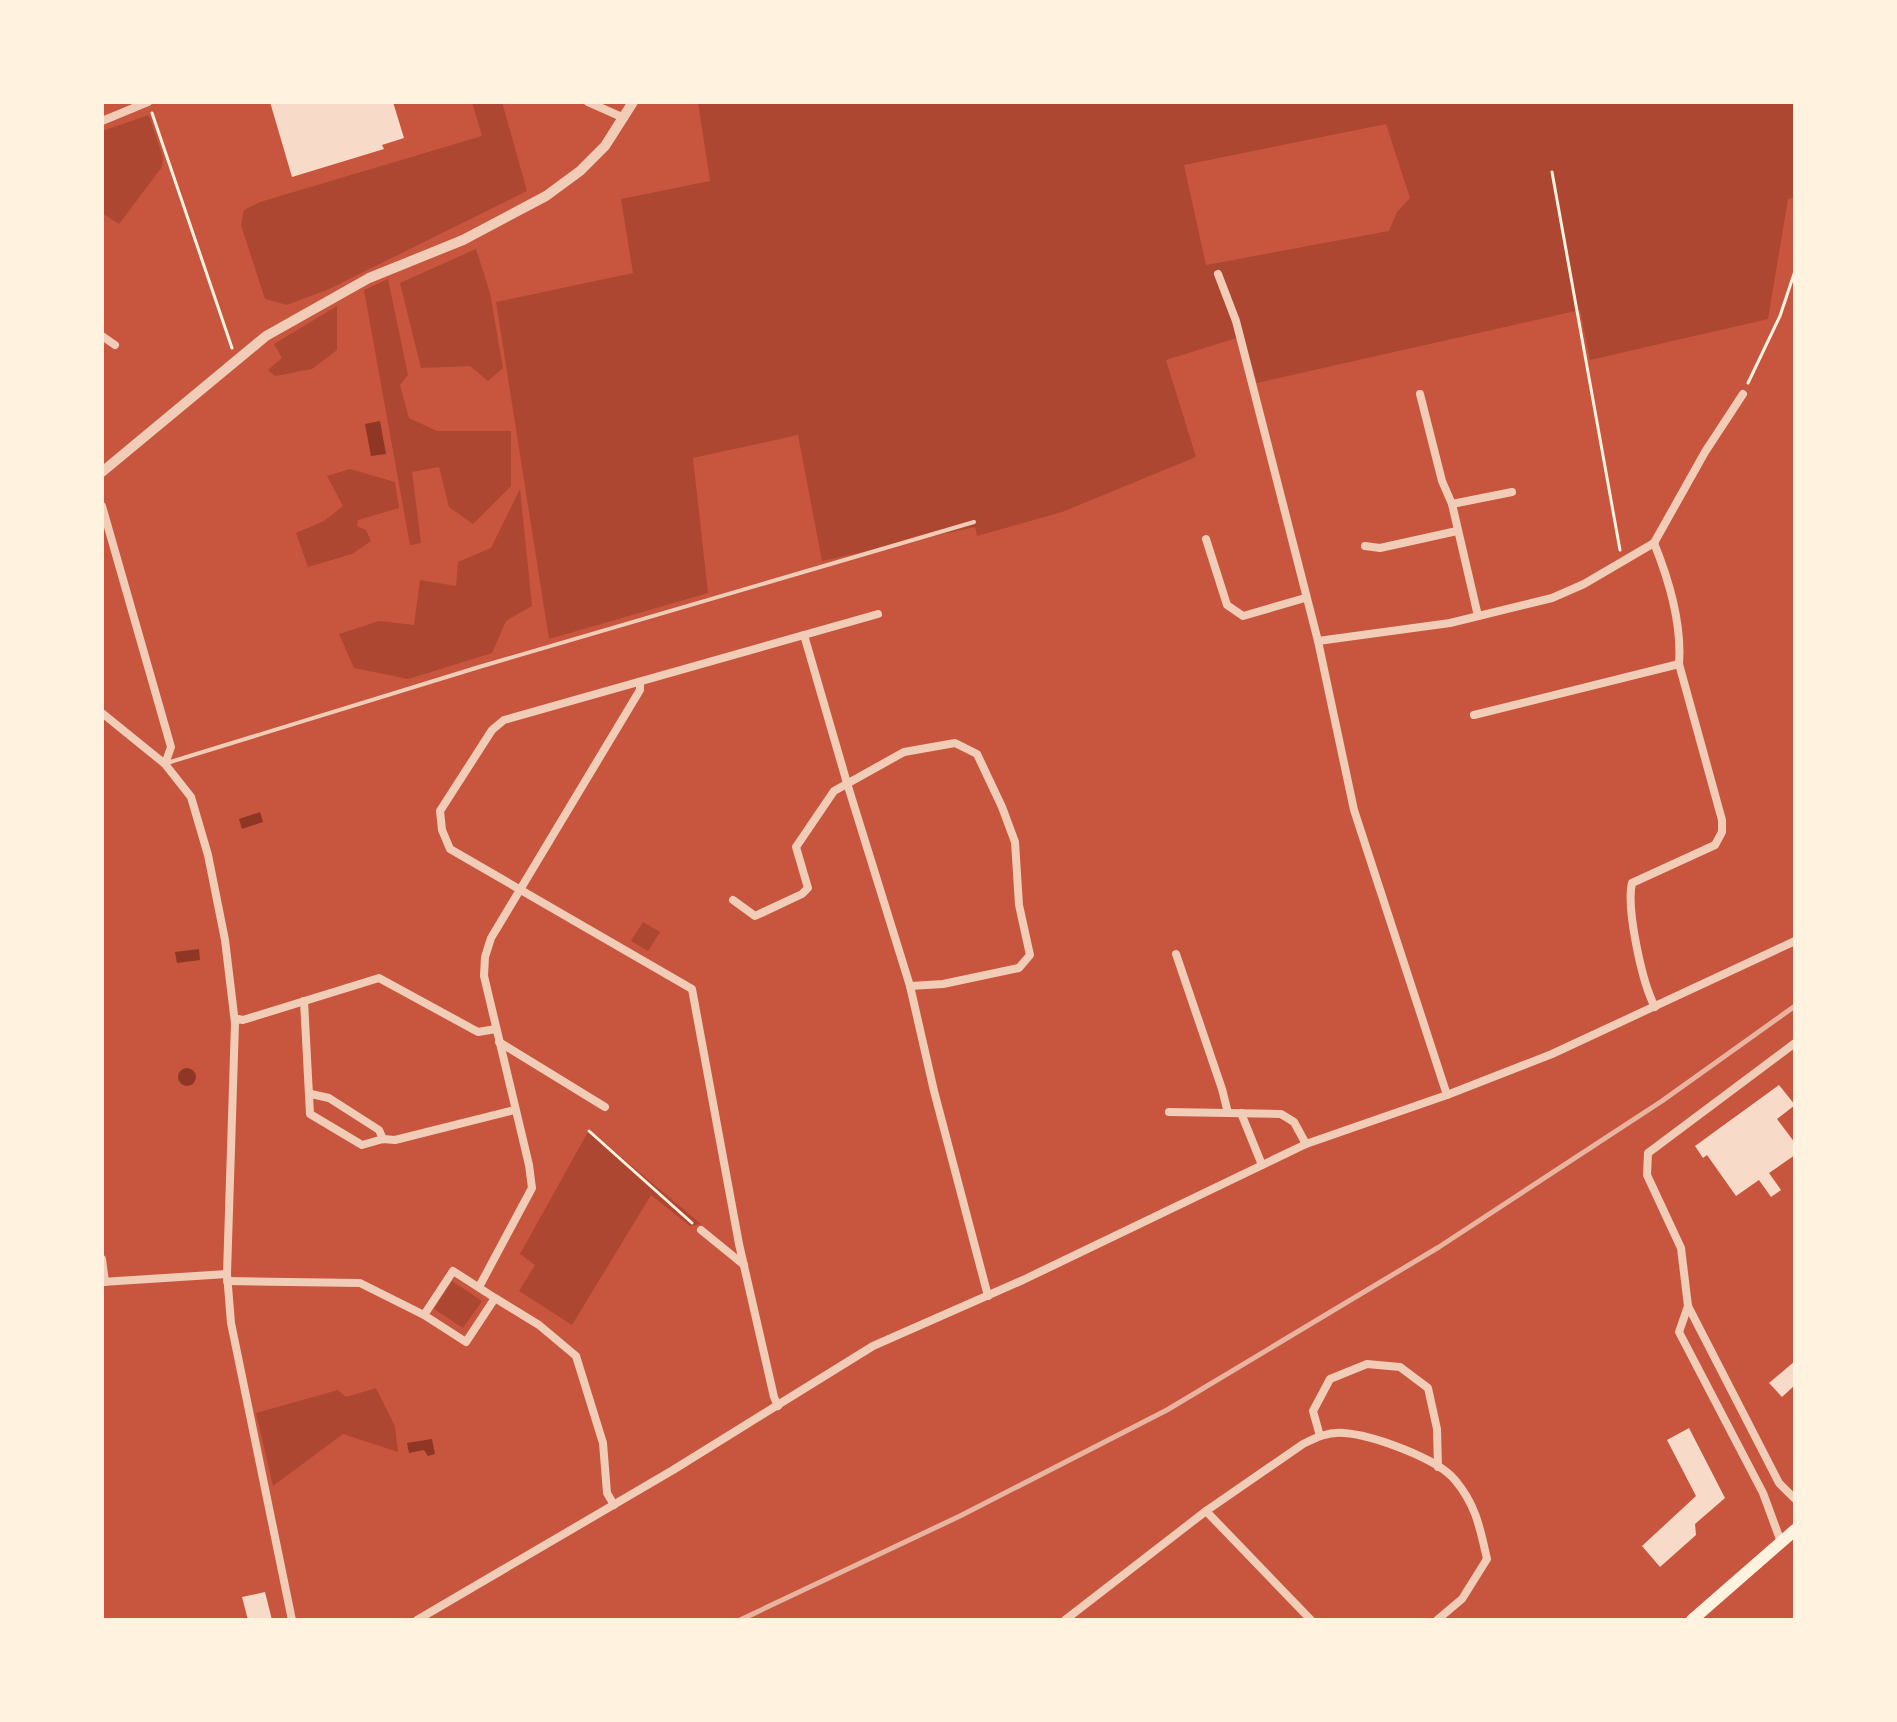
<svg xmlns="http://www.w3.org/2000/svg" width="1897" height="1722" font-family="Barlow,sans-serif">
  <rect width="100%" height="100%" fill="#c8553d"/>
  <g fill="#ae4732" fill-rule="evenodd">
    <polygon points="472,102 502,102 527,191 329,289 287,305 265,299 241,225 244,210 260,202 482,136"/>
    <path d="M 698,102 L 1795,102 L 1795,197 L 1788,199 L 1768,319 L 1590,360 L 1580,310 L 1257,383 L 1243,336 L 1166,360 L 1196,457 L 1062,512 L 977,536 L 975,527 L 822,561 L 798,435 L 693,458 L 708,593 L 549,639 L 496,302 L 633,273 L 621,199 L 710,181 ZM 1386,124 L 1410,198 L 1397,212 L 1389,231 L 1206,265 L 1184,165 Z"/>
    <polygon points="149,115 163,158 162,167 119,224 102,213 102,131"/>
    <polygon points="476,249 490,293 503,368 488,381 470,366 421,368 400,283"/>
    <polygon points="388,279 408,375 400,385 409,418 437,431 511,431 511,486 473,524 449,507 439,467 412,472 421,543 410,545 364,290"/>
    <polygon points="337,306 337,350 312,369 275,376 268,370 282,358 274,344"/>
    <polygon points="350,469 395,482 399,508 358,520 357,526 366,530 371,541 352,554 308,567 296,533 324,521 343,506 327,476"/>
    <polygon points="520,489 532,606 506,621 492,653 408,679 354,668 339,634 379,621 414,625 420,580 456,586 458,562 491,548"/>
    <polygon points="643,922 660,932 648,951 631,941"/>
    <polygon points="589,1130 701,1224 690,1226 651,1195 572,1325 519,1291 535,1265 520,1254"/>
    <polygon points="452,1281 482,1301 463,1328 434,1309"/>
    <polygon points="376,1388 395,1426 398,1452 343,1434 273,1486 256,1413 338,1390 346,1397"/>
  </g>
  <g fill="#8f3625">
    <polygon points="380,421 386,454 371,456 365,424"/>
    <polygon points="260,812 263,822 242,829 239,819"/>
    <polygon points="199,949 200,960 177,963 175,952"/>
    <circle cx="187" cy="1077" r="9"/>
    <polygon points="432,1439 435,1454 428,1456 424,1450 409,1453 407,1443"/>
  </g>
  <g fill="#f7dbc8">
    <polygon points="270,102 393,102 404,138 382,145 384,149 292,177"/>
    <polygon points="1779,1085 1795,1105 1777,1119 1795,1143 1795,1155 1769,1173 1781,1190 1771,1197 1759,1180 1736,1196 1707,1155 1703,1158 1695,1146"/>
    <polygon points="1795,1361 1795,1385 1782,1397 1769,1383"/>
    <polygon points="1689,1428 1725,1498 1695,1524 1696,1535 1660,1567 1642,1546 1696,1496 1667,1440"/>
    <polygon points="265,1592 272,1620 248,1620 242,1597"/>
  </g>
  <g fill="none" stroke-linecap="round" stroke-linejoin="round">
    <g stroke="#fff3e0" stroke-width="3">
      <polyline points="152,113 232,348"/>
      <polyline points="1552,172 1620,550"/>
      <polyline points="1748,383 1780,316 1795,271"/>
      <polyline points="589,1131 692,1223"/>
    </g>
    <polyline stroke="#f1ccb7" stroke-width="4" points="167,763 479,667 974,522"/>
    <g stroke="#f1ccb7" stroke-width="8">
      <polyline points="588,102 624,118"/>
      <polyline points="102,121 148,102"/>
      <polyline points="1218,274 1236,321 1318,641 1354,810 1447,1095"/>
      <polyline points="102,336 115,345"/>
      <polyline points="1420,394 1442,481 1452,504 1478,616"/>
      <polyline points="1452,504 1512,492"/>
      <polyline points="102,506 171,747 165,764"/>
      <polyline points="1206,539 1227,605 1243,616 1305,598"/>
      <path d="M 1654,543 C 1669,580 1682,625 1679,664 L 1722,820 L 1722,832 L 1715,845 L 1632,883 C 1626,908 1642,983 1655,1007"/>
      <polyline points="1365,546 1380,548 1457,531"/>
      <polyline points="804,635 847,783 910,986 934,1091 988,1296"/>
      <polyline points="1318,641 1450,623 1552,598 1584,584 1654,543 1705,452 1743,394"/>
      <polyline points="102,713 165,764 191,797 208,855 225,940 235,1023 227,1274 231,1323 292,1620"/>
      <polyline points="1474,715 1679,664"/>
      <polyline points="733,900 755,916 802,894 808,888 796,847 834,791 904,752 955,743 977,754 1002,807 1015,842 1019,905 1030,955 1019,968 943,984 910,986"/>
      <polyline points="1176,954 1222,1089 1228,1113"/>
      <polyline points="304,1001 310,1114 362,1145 383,1139 395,1140 514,1110"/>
      <polyline points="235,1023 238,1019 243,1020 379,978 478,1032 496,1029"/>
      <polyline points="499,1042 605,1107"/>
      <polyline points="1795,1043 1648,1153 1647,1175 1681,1248 1688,1306 1779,1483 1795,1499"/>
      <polyline points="311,1094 329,1098 379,1130 383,1139"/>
      <polyline points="1169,1112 1281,1114 1294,1122 1306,1144"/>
      <polyline points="1241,1113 1262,1165"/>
      <polyline points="701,1230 744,1265"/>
      <polyline points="102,1259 105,1282"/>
      <polygon points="453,1271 495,1298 466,1342 424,1315"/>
      <polyline points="227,1281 360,1283 424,1315"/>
      <polyline points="102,1282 227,1274"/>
      <polyline points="479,1287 532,1188 529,1165 484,976 485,957 491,938 640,690 640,682"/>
      <polyline points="495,1298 539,1325 576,1356 603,1443 607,1493 614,1505"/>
      <polyline points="1688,1306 1679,1332 1763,1493 1781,1542"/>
      <polyline points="778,1406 774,1397 739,1244 692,989 450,849 442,830 440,811 492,730 504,720 878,614"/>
      <polyline points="1320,1436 1313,1411 1330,1379 1367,1364 1400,1367 1428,1388 1437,1429 1438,1467"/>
      <polyline points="1206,1511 1311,1620"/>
      <polyline points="417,1620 673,1470 873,1346 1023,1280 1306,1144 1447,1095 1552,1054 1795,941"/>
      <path d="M 1065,1620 L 1206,1511 L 1303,1444 C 1315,1438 1329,1431 1344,1433 C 1372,1435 1437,1458 1455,1480 C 1476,1505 1480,1528 1487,1559 L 1462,1599 L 1437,1620"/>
    </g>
    <polyline stroke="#f1ccb7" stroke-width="10" points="102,472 266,336 369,278 463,240 546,196 580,171 605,146 633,102"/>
    <polyline stroke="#fff3e0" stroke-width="12" points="1692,1620 1795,1530"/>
    <polyline stroke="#e9b49f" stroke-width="5" points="740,1620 960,1516 1167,1410 1439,1247 1662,1101 1795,1006"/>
  </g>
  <rect width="1897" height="1722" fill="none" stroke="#fff3e0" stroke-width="208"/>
</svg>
